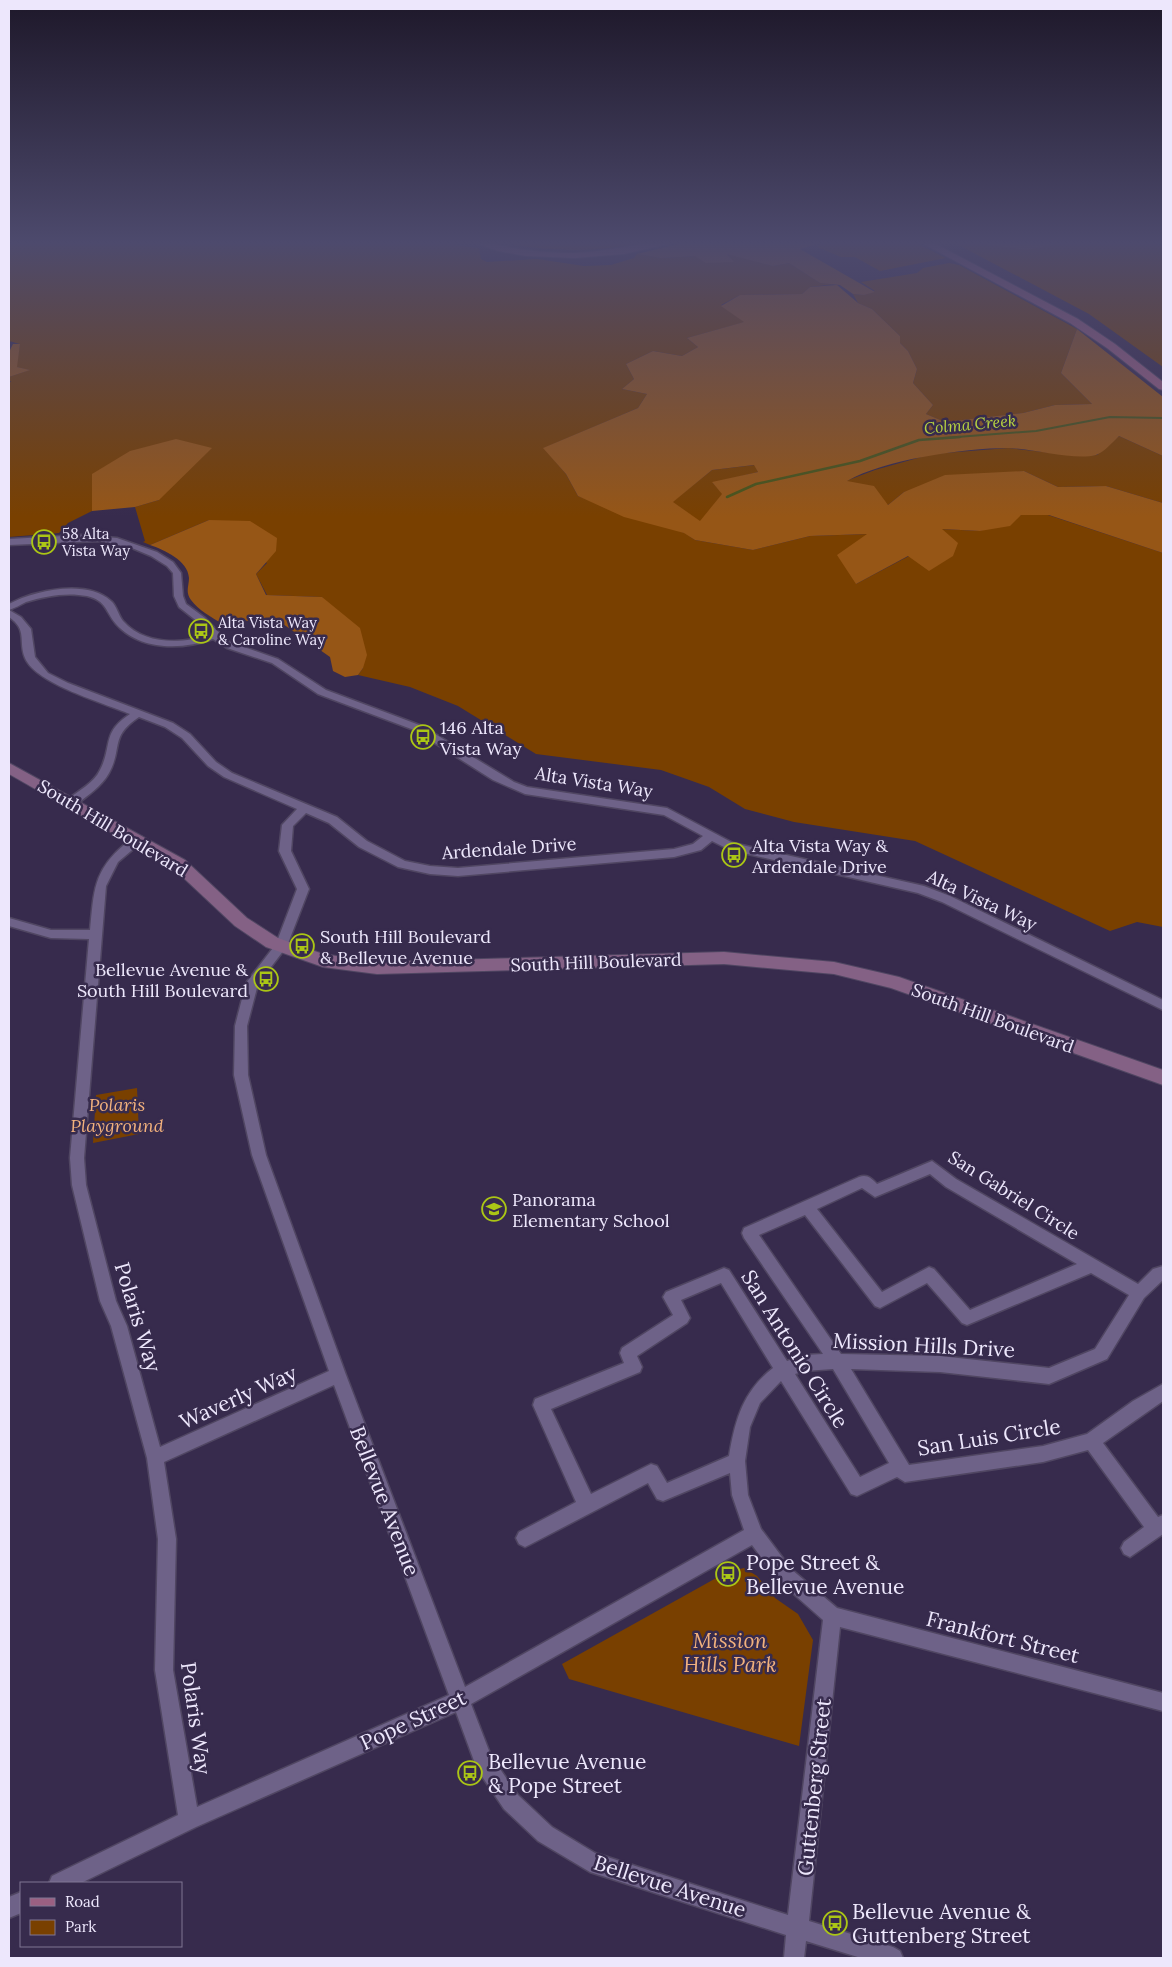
<svg xmlns="http://www.w3.org/2000/svg" width="1172" height="1967" font-family="Lora,serif">
  <rect width="100%" height="100%" fill="#372b4d"/>
  <g fill="#794000">
    <polygon points="9,242 449,242 461,246 479,248 481,259 487,262 537,259 584,266 611,265 634,258 637,254 661,258 695,256 733,262 727,253 773,266 789,263 820,283 835,284 810,287 802,294 740,295 721,305 745,322 687,338 698,347 682,356 653,351 626,364 634,379 622,389 647,394 638,408 544,448 566,474 578,496 685,533 695,540 753,550 810,536 868,534 856,584 909,556 941,529 980,531 1021,515 1048,515 1163,553 1163,927 1137,922 1110,931 915,841 794,822 745,809 709,787 661,770 536,754 458,706 410,687 358,675 363,668 322,597 267,595 256,574 267,563 209,520 150,545 143,542 145,541 135,507 159,500 92,474 92,511 68,523 59,533 9,537 9,384 11,381 9,381 9,377 29,370 16,367 20,344 9,341"/>
    <path d="M 500,242 L 645,242 C 597,253 547,252 500,242 Z"/>
    <polygon points="823,242 914,242 946,258 880,271 855,257 841,257 817,247"/>
    <polygon points="953,242 987,242 989,245 1058,244 1055,242 1152,242 1163,247 1163,367 1089,314"/>
    <polygon points="949,263 959,265 1077,329 1061,373 1092,404 1055,405 1023,413 945,422 926,414 933,405 913,383 917,369 908,351 900,343 900,336 872,309 858,303 853,294 864,295 875,291 861,282 917,273 923,268"/>
    <polygon points="1119,436 1163,456 1163,503 1106,486 1058,487 1024,471 904,492 888,505 846,481 875,470 932,454 1008,448 1080,456 1097,455"/>
    <polygon points="755,465 758,472 713,483 723,494 700,522 672,502 712,470"/>
    <polygon points="137,1088 139,1134 93,1143 96,1095"/>
    <polygon points="744,1568 757,1576 775,1598 798,1614 813,1640 799,1746 569,1679 562,1664 727,1572"/>
  </g>
  <g fill="#965616" fill-rule="evenodd">
    <polygon points="687,242 823,242 800,249 875,292 864,295 853,294 840,285 820,283 789,263 773,266 727,254 734,262 706,263 695,256 661,258 637,254"/>
    <polygon points="987,242 1055,242 1059,244 1027,250 989,245"/>
    <path d="M 837,285 L 858,303 L 872,309 L 900,336 L 900,343 L 908,351 L 917,369 L 913,383 L 933,405 L 926,414 L 945,422 L 1023,413 L 1055,405 L 1092,404 L 1061,373 L 1077,329 L 1163,397 L 1163,456 L 1119,436 C 1113,442 1103,453 1096,455 C 1074,461 1032,448 1007,448 C 964,448 883,460 847,481 L 874,486 L 888,505 L 904,492 L 945,475 L 1024,471 L 1058,487 L 1106,486 L 1163,503 L 1163,553 L 1049,515 L 1021,515 L 1010,526 L 980,531 L 942,529 L 958,543 L 953,556 L 929,571 L 908,556 L 856,584 L 837,555 L 867,534 L 810,536 L 753,550 L 695,540 L 684,533 L 624,517 L 578,496 L 566,474 L 543,448 L 638,408 L 647,394 L 622,389 L 634,379 L 626,364 L 653,351 L 682,356 L 698,347 L 687,338 L 744,322 L 721,306 L 740,295 L 802,294 L 810,287 ZM 754,465 L 758,472 L 712,482 L 722,494 L 700,521 L 673,502 L 712,470 Z"/>
    <polygon points="13,344 20,344 17,367 30,370 9,377 9,352"/>
    <polygon points="176,439 212,448 159,500 135,507 92,511 92,474 130,451"/>
    <path d="M 209,520 L 250,521 L 277,538 L 276,551 L 256,574 L 266,595 L 322,597 L 360,628 L 367,655 L 363,668 L 358,675 L 345,677 L 333,671 L 330,657 L 283,624 L 239,620 L 222,624 C 212,617 198,610 191,600 C 185,592 189,586 189,578 C 188,560 164,550 150,545 Z"/>
  </g>
  <g fill="none" stroke-linecap="round" stroke-linejoin="round">
    <polyline stroke="#4a5519" stroke-width="2" points="944,438 1036,431 1110,417 1163,418"/>
    <polyline stroke="#4a5519" stroke-width="2.5" points="727,497 756,484 860,461 919,440 960,437"/>
    <g stroke="#504662" stroke-width="3">
      <g id="street">
        <path d="M 82,535 L 117,538 L 157,552 L 173,562 L 181,573 L 183,596 L 186,604 L 205,618 L 227,641 L 278,659 L 326,690 L 422,726 L 514,782 L 527,787 L 667,808 L 733,843 L 924,886 L 950,896 L 1163,1000 L 1163,1010 L 942,902 L 918,893 L 730,850 L 712,841 L 701,850 L 674,857 L 458,876 L 430,874 L 398,867 L 359,847 L 329,823 L 306,813 L 293,826 L 291,851 L 309,889 L 287,946 L 258,984 L 247,1026 L 248,1075 L 266,1155 L 346,1375 L 465,1687 L 744,1530 L 732,1495 L 730,1473 L 663,1501 L 657,1499 L 648,1483 L 531,1544 L 525,1547 L 519,1544 L 516,1538 L 519,1532 L 576,1502 L 533,1405 L 535,1399 L 624,1363 L 620,1353 L 622,1348 L 673,1315 L 663,1297 L 666,1292 L 724,1268 L 729,1270 L 787,1361 L 805,1355 L 823,1354 L 744,1238 L 742,1233 L 744,1228 L 859,1177 C 867,1174 871,1178 877,1184 L 932,1161 L 956,1179 L 1138,1284 L 1153,1269 L 1163,1266 L 1163,1280 L 1144,1298 L 1107,1359 L 1049,1384 L 940,1372 L 851,1369 L 909,1465 L 1043,1446 L 1087,1434 L 1133,1401 L 1163,1384 L 1163,1401 L 1103,1443 L 1158,1517 L 1163,1515 L 1163,1534 L 1130,1557 L 1124,1554 L 1121,1548 L 1124,1542 L 1144,1527 L 1088,1450 L 1043,1462 L 905,1482 L 897,1477 L 857,1496 L 851,1494 L 781,1381 L 760,1403 L 750,1427 L 745,1461 L 748,1495 L 761,1529 L 791,1569 L 837,1608 L 1163,1693 L 1163,1711 L 840,1627 L 809,1921 L 893,1947 L 900,1951 L 903,1958 L 861,1958 L 806,1941 L 804,1958 L 784,1958 L 786,1935 L 590,1872 L 538,1841 L 504,1809 L 477,1769 L 456,1712 L 196,1827 L 81,1883 L 49,1883 L 52,1876 L 178,1815 L 155,1670 L 158,1539 L 147,1458 L 111,1326 L 100,1301 L 72,1185 L 70,1158 L 89,939 L 51,938 L 9,926 L 9,918 L 51,930 L 90,930 C 94,891 93,871 125,844 C 131,840 135,835 142,837 L 144,840 L 118,862 L 106,886 L 84,1158 L 86,1185 L 116,1301 L 127,1326 L 160,1447 L 329,1371 L 252,1155 L 234,1075 L 235,1026 L 246,983 L 276,944 L 297,889 L 279,851 L 282,825 L 297,809 L 224,777 L 208,766 L 182,738 L 165,727 L 139,717 C 109,737 123,748 109,773 C 102,786 88,795 76,805 L 68,805 L 67,802 L 68,799 C 78,791 94,783 100,770 C 113,745 101,733 130,714 C 104,703 36,684 25,658 C 18,641 28,630 9,617 L 9,610 L 21,617 L 31,629 L 35,657 L 48,673 L 68,683 L 173,723 L 190,734 L 216,762 L 232,773 L 337,817 L 367,841 L 405,861 L 430,866 L 458,868 L 674,849 L 693,844 L 703,836 L 664,815 L 525,794 L 493,780 L 414,730 L 318,694 L 272,663 L 227,648 L 213,639 C 182,650 140,651 116,624 C 105,611 107,601 87,596 C 67,592 45,596 26,602 C 20,605 15,608 9,610 L 9,604 C 35,590 87,579 111,601 C 117,606 118,615 123,621 C 144,645 182,644 209,635 L 198,622 L 179,607 L 174,596 L 173,573 L 167,566 L 151,556 L 132,548 L 100,541 L 9,545 L 9,539 ZM 930,1174 L 946,1187 L 1077,1264 L 970,1310 L 934,1269 L 929,1267 L 882,1292 L 817,1209 L 862,1188 L 875,1197 ZM 805,1215 L 875,1306 L 880,1308 L 927,1283 L 962,1323 L 967,1325 L 1091,1273 L 1129,1295 L 1095,1349 L 1049,1368 L 940,1356 L 841,1354 L 759,1235 ZM 721,1283 L 773,1368 C 743,1391 735,1420 729,1456 L 667,1483 L 657,1466 L 651,1464 L 591,1494 L 551,1409 L 640,1372 L 642,1367 L 637,1356 L 687,1323 L 690,1318 L 681,1300 ZM 833,1369 L 889,1463 L 860,1477 L 795,1374 L 805,1371 ZM 334,1385 L 449,1695 L 197,1807 L 173,1670 L 176,1539 L 164,1462 ZM 752,1545 L 779,1581 L 823,1620 L 788,1915 L 595,1853 L 552,1827 L 518,1795 L 491,1756 L 471,1704 Z"/>
        <polygon points="21,1892 21,1913 9,1918 9,1897"/>
      </g>
    </g>
    <g stroke="#504662" stroke-width="2">
      <polygon id="secondary" points="9,763 185,860 247,918 278,938 323,954 377,962 724,952 834,962 899,977 1163,1070 1163,1085 891,988 834,974 724,964 377,974 323,967 266,947 235,926 173,868 9,774"/>
    </g>
    <g stroke="#504662" stroke-width="2">
      <g id="primary">
        <path d="M 473,242 C 492,242 508,248 527,250 C 542,252 557,253 573,253 C 608,252 642,241 677,242 L 624,254 L 575,258 L 526,256 L 498,251 Z"/>
        <polygon points="920,242 932,242 1078,319 1115,344 1163,382 1163,390 1159,389 1107,348 1070,323"/>
      </g>
    </g>
    <use href="#street" fill="#6e6288" fill-rule="evenodd"/>
    <use href="#secondary" fill="#846185" fill-rule="evenodd"/>
    <use href="#primary" fill="#9b6082" fill-rule="evenodd"/>
  </g>
  <linearGradient id="sky" x2="0" y2="1"><stop stop-color="#1e182a"/><stop offset="0.47" stop-color="#4d4a6d"/><stop offset="1" stop-color="#4d4a6d" stop-opacity="0"/></linearGradient>
  <rect width="1172" height="517" fill="url(#sky)"/>
  <defs>
    <g id="bus-ring" transform="scale(1.25)"><circle r="9.5" fill="#372b4d" stroke="#abc615" stroke-width="1.5"/><path d="M-5-6H5V4H4V6H2V4H-2V6H-4V4H-5ZM-3.5-4V0h7V-4ZM-3.5 1.2v1.5H-2V1.2ZM2 1.2v1.5H3.5V1.2Z" fill="#abc615"/></g>
    <g id="school-ring" transform="scale(1.25)"><circle r="9.5" fill="#372b4d" stroke="#abc615" stroke-width="1.5"/><path d="M0-5L7-2L0 1L-7-2ZM-4 1L0 2.5L4 1V4Q0 6-4 4Z" fill="#abc615"/></g>
  </defs>
  <g fill-rule="evenodd">
    <use href="#bus-ring" x="44" y="542"/>
    <use href="#bus-ring" x="201" y="631"/>
    <use href="#bus-ring" x="423" y="737"/>
    <use href="#bus-ring" x="734" y="855"/>
    <use href="#bus-ring" x="302" y="946"/>
    <use href="#bus-ring" x="266" y="979"/>
    <use href="#school-ring" x="494" y="1209"/>
    <use href="#bus-ring" x="728" y="1574"/>
    <use href="#bus-ring" x="470" y="1773"/>
    <use href="#bus-ring" x="835" y="1923"/>
  </g>
  <g text-anchor="middle" dominant-baseline="central" stroke-width="5" stroke-linejoin="round" paint-order="stroke">
    <g font-size="15" fill="#ede7fc" stroke="#372b4d" text-anchor="start">
      <text x="62" y="533">58 Alta<tspan x="62" dy="17">Vista Way</tspan></text>
      <text x="218" y="622">Alta Vista Way<tspan x="218" dy="17">&amp; Caroline Way</tspan></text>
    </g>
    <g font-size="16" font-style="italic" fill="#b8d340" stroke="#372b4d">
      <text transform="translate(970 424) rotate(-5)">Colma Creek</text>
    </g>
    <g font-size="18" fill="#ede7fc" stroke="#372b4d" text-anchor="start">
      <text x="440" y="727">146 Alta<tspan x="440" dy="21">Vista Way</tspan></text>
      <text x="752" y="845">Alta Vista Way &amp;<tspan x="752" dy="21">Ardendale Drive</tspan></text>
      <text x="320" y="936">South Hill Boulevard<tspan x="320" dy="21">&amp; Bellevue Avenue</tspan></text>
      <text x="248" y="969" text-anchor="end">Bellevue Avenue &amp;<tspan x="248" dy="21">South Hill Boulevard</tspan></text>
      <text x="512" y="1199">Panorama<tspan x="512" dy="21">Elementary School</tspan></text>
    </g>
    <g font-size="18" fill="#ede7fc" stroke="#372b4d">
      <text transform="translate(594 782) rotate(9)">Alta Vista Way</text>
      <text transform="translate(113 828) rotate(31)">South Hill Boulevard</text>
      <text transform="translate(509 848) rotate(-4)">Ardendale Drive</text>
      <text transform="translate(982 900) rotate(25)">Alta Vista Way</text>
      <text transform="translate(596 962) rotate(-2)">South Hill Boulevard</text>
      <text transform="translate(993 1018) rotate(20)">South Hill Boulevard</text>
      <text transform="translate(1014 1195) rotate(32)">San Gabriel Circle</text>
    </g>
    <g font-size="18" font-style="italic" fill="#f2b17d" stroke="#372b4d">
      <text x="117" y="1104">Polaris<tspan x="117" dy="21">Playground</tspan></text>
    </g>
    <g font-size="21" fill="#ede7fc" stroke="#372b4d">
      <text transform="translate(138 1317) rotate(73)">Polaris Way</text>
      <text transform="translate(924 1345) rotate(3)">Mission Hills Drive</text>
      <text transform="translate(795 1349) rotate(58)">San Antonio Circle</text>
      <text transform="translate(238 1397) rotate(-24)">Waverly Way</text>
      <text transform="translate(989 1437) rotate(-9)">San Luis Circle</text>
      <text transform="translate(385 1501) rotate(69)">Bellevue Avenue</text>
      <text transform="translate(1003 1637) rotate(14)">Frankfort Street</text>
      <text transform="translate(196 1718) rotate(82)">Polaris Way</text>
      <text transform="translate(413 1720) rotate(-25)">Pope Street</text>
      <text transform="translate(814 1787) rotate(-84)">Guttenberg Street</text>
      <text transform="translate(670 1886) rotate(18)">Bellevue Avenue</text>
    </g>
    <g font-size="21" fill="#ede7fc" stroke="#372b4d" text-anchor="start">
      <text x="746" y="1562">Pope Street &amp;<tspan x="746" dy="24">Bellevue Avenue</tspan></text>
      <text x="488" y="1761">Bellevue Avenue<tspan x="488" dy="24">&amp; Pope Street</tspan></text>
      <text x="852" y="1911">Bellevue Avenue &amp;<tspan x="852" dy="24">Guttenberg Street</tspan></text>
    </g>
    <g font-size="21" font-style="italic" fill="#f2b17d" stroke="#372b4d">
      <text x="730" y="1640">Mission<tspan x="730" dy="24">Hills Park</tspan></text>
    </g>
  </g>
  <rect width="1172" height="1967" fill="none" stroke="#ede7fc" stroke-width="20"/>
  <rect x="20" y="1882" width="162" height="65" fill="#372b4d" stroke="#807693"/>
  <rect x="30" y="1898" width="25" height="8" fill="#9b6082" stroke="#807693"/>
  <text x="65" y="1907" font-size="15" fill="#ede7fc">Road</text>
  <rect x="30" y="1920" width="25" height="15" fill="#794000" stroke="#807693"/>
  <text x="65" y="1932" font-size="15" fill="#ede7fc">Park</text>
</svg>
